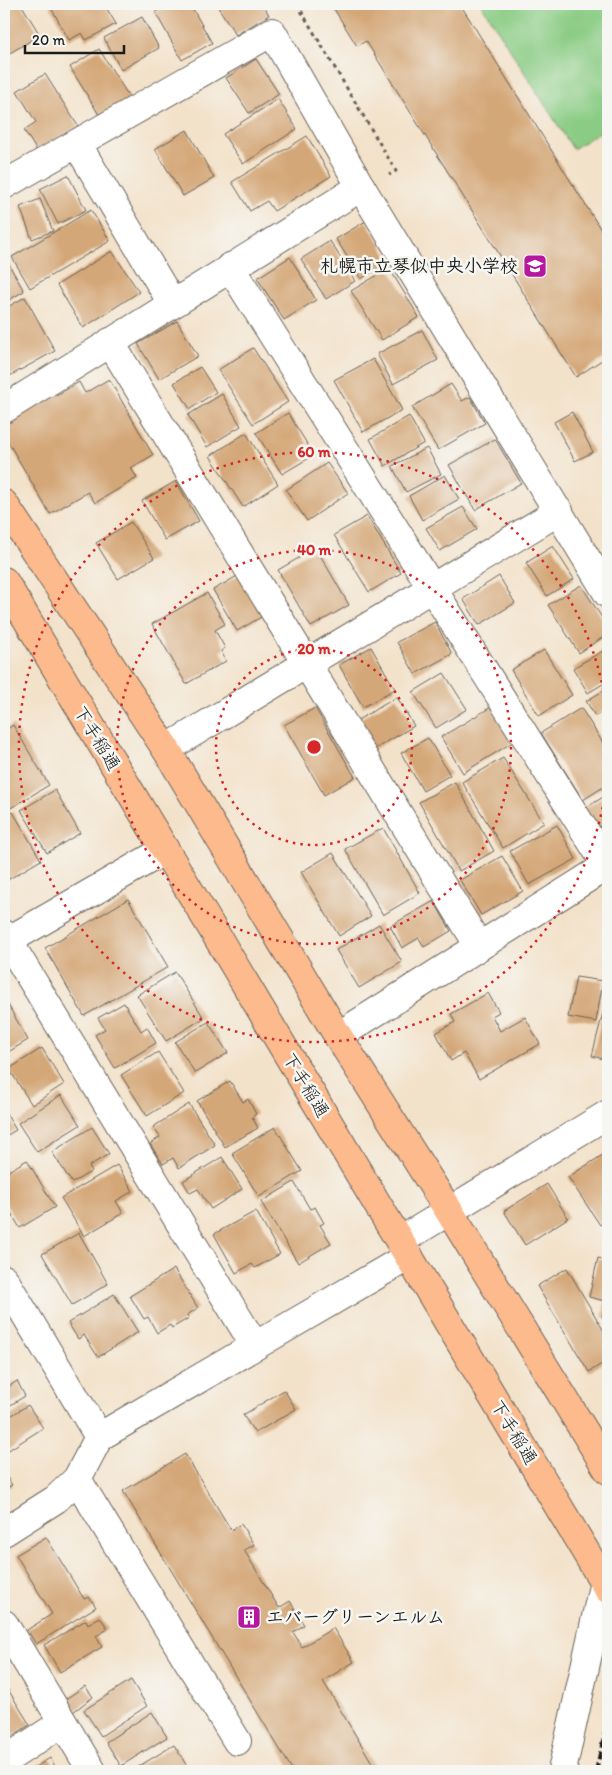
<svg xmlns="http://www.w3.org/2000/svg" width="612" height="1775" font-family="Itim,'Klee One',sans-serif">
  <rect width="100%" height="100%" fill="#f6f6f2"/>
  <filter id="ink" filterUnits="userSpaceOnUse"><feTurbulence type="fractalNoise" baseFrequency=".02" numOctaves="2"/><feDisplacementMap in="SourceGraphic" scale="10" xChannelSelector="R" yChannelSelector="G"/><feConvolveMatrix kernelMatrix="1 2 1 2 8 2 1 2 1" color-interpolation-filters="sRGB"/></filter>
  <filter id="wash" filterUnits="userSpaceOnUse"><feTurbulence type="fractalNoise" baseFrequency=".0096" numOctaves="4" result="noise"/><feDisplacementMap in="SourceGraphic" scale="20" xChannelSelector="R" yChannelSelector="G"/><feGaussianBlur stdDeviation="1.12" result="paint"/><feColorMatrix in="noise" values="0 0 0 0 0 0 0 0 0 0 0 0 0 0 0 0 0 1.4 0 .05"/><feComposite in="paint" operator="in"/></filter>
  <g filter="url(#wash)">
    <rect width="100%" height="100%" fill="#f3e2ca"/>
    <polygon fill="#8acc84" stroke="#537450" points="481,4 608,4 608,127 573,149"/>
    <g id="blocks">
      <g fill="#d4a778">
        <polygon points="4,4 21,4 40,35 10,53 4,43"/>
        <polygon points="49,4 104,4 116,24 86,40 82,33 69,40"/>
        <polygon points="170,4 190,4 212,43 182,60 155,12"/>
        <polygon points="216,4 263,4 269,15 236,35"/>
        <polygon points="331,4 460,4 608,241 608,356 576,377 366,41 357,46"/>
        <polygon points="142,17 159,48 121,70 104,38"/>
        <polygon points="99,49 131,100 101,118 70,67"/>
        <polygon points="256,59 279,94 249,113 226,78"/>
        <polygon points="45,74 78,126 37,151 24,130 36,122 17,91"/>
        <polygon points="278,99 297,129 243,164 223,134"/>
        <polygon points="187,130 214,178 183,196 155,149"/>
        <polygon points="307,136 331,176 274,211 267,201 250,211 232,182"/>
        <polygon points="68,175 86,210 58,224 40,189"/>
        <polygon points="40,199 53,231 32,239 20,207"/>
        <polygon points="91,210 110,241 30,288 12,257"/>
        <polygon points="366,221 390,260 361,279 336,239"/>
        <polygon points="330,241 355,281 326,299 301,259"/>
        <polygon points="112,251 139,292 83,328 57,285"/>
        <polygon points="4,256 24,291 4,303"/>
        <polygon points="290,257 316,300 284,320 257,278"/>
        <polygon points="389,268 419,317 382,340 351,291"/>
        <polygon points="25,297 55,351 4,379 4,309"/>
        <polygon points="177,321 198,356 159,379 138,344"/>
        <polygon points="422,330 438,360 393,384 377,354"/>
        <polygon points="253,348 288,402 253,424 218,370"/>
        <polygon points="373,359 402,410 363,432 334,380"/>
        <polygon points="200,367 216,392 190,409 174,383"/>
        <polygon points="109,379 153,455 131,468 137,478 95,503 88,492 50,514 4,435 4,421 56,391 57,395 79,382 85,393"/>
        <polygon points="451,384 462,401 470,397 485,423 438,450 412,407"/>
        <polygon points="222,394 241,426 207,447 188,415"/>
        <polygon points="572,412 593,452 575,461 554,422"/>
        <polygon points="288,413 314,455 282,474 256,433"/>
        <polygon points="409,416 424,443 385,466 370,439"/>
        <polygon points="246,433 278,484 243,507 210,456"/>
        <polygon points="495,439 521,483 475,510 449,465"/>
        <polygon points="427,448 441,474 406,492 392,466"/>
        <polygon points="327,463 348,493 307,521 286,490"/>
        <polygon points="445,475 459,499 422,520 409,496"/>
        <polygon points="176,481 199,521 165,540 142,501"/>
        <polygon points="463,507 477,529 440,551 426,528"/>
        <polygon points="367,516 401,573 369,592 334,535"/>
        <polygon points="131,522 154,558 118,579 96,543"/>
        <polygon points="553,546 574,579 547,596 526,563"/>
        <polygon points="316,548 349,605 311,627 278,570"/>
        <polygon points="239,575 263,616 237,631 213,590"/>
        <polygon points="499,576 515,603 479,625 463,599"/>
        <polygon points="581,585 608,627 608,634 579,653 548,605"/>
        <polygon points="207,593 225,624 215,630 225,648 221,651 226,661 186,684 152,624"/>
        <polygon points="435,622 452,654 415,674 397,642"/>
        <polygon points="371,647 395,689 363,707 339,665"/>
        <polygon points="608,648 608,681 588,693 573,668"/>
        <polygon points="544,650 572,695 539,716 511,670"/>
        <polygon points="444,673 467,709 436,728 413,692"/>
        <polygon points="608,688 608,718 604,711 595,716 586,701"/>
        <polygon points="397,697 414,726 373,750 356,721"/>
        <polygon points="491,707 513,742 463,773 441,737"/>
        <polygon points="315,708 355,777 324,795 284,725"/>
        <polygon points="581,708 608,751 608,784 583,800 541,733"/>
        <polygon points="13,725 49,785 4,812 4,731"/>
        <polygon points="428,738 450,775 423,791 401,753"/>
        <polygon points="503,758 544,823 503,848 462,782"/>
        <polygon points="455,782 494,851 459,871 419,802"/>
        <polygon points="55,790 80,833 47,853 21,810"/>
        <polygon points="608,794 608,848 584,809"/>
        <polygon points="13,812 41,860 4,882 4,817"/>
        <polygon points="557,825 576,859 529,885 510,851"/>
        <polygon points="383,828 420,893 383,915 345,849"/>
        <polygon points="333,853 371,916 339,936 301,872"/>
        <polygon points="502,856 523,891 481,915 460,880"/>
        <polygon points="128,899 168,967 84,1016 45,948"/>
        <polygon points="434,901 451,931 424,947 419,938 402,948 390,926"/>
        <polygon points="379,924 402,962 359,988 336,950"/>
        <polygon points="175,972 204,1018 166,1041 137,995"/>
        <polygon points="576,977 603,981 596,1022 568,1017"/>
        <polygon points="488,993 499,1012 492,1016 500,1031 525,1017 540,1044 479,1079 464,1053 451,1061 436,1033 455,1022 451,1014"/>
        <polygon points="608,993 608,1060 592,1056"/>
        <polygon points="4,998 28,1040 5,1054 4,1052"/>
        <polygon points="124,1003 141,1031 147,1027 156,1043 115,1068 95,1035 105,1029 98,1018"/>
        <polygon points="208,1022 228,1053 195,1073 175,1042"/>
        <polygon points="42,1048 64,1084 32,1105 9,1069"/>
        <polygon points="158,1052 184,1093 147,1116 121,1075"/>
        <polygon points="230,1081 243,1102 248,1099 256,1114 252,1117 258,1128 225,1147 197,1101"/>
        <polygon points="61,1095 80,1125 37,1152 18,1123"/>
        <polygon points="189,1104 215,1145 179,1168 173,1158 163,1164 150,1144 160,1137 153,1127"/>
        <polygon points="4,1110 16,1130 4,1137"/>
        <polygon points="92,1127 109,1154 89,1166 92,1171 72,1183 52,1152"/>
        <polygon points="275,1127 302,1171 259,1197 232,1153"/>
        <polygon points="606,1153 608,1157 608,1220 600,1225 568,1177"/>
        <polygon points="222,1157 242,1189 211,1209 198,1189 190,1193 183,1181"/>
        <polygon points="27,1160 55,1207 20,1228 4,1201 4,1167 7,1172"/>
        <polygon points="117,1165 133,1191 116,1201 123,1213 84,1236 61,1198"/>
        <polygon points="294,1182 310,1209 315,1207 324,1223 320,1225 331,1243 298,1263 261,1202"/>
        <polygon points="547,1184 568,1218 525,1245 504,1211"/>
        <polygon points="256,1211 280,1254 255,1268 252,1264 236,1273 214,1234"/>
        <polygon points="79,1233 108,1284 72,1305 42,1254"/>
        <polygon points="598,1258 608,1260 608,1318 602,1317 605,1301 589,1297"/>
        <polygon points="567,1268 608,1338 608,1360 589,1372 537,1286"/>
        <polygon points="174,1269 198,1308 187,1315 189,1318 172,1328 170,1325 157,1333 148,1317 144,1319 130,1296"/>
        <polygon points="114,1294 138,1332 98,1357 84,1335 78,1339 68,1323"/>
        <polygon points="4,1380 8,1387 17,1381 25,1396 4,1409"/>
        <polygon points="284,1390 296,1409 255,1433 243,1415"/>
        <polygon points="28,1405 43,1428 4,1453 4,1420"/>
        <polygon points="185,1454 231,1530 241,1524 254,1545 244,1550 279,1608 290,1601 304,1625 293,1632 302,1647 333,1628 354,1662 323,1681 377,1771 293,1771 123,1491"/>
        <polygon points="4,1473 12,1485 4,1490"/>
        <polygon points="46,1537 84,1599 89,1597 96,1607 36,1644 27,1630 52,1614 16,1555"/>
        <polygon points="100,1617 108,1629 96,1636 102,1647 60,1672 44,1645 86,1620 88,1624"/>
        <polygon points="131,1680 147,1706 101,1736 84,1710"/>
        <polygon points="4,1683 30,1725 4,1741"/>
        <polygon points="85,1686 93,1697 73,1712 64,1700"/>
        <polygon points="152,1712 167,1737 121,1766 106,1742"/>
        <polygon points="174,1745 190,1771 131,1771"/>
        <polygon points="50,1758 58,1771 29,1771"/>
      </g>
    </g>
  </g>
  <g filter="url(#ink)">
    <use href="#blocks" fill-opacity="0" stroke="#676159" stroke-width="1"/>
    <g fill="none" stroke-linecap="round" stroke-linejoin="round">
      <g stroke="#676159" stroke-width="30">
        <g id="minor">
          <polyline points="77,144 172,303"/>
          <polyline points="4,185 272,32 358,182 608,594"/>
          <polyline points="230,267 607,866"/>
          <polyline points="110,342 479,946"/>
          <polyline points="4,409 361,187"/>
          <polyline points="166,749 559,511"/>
          <polyline points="4,934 255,1346"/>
          <polyline points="4,943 165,850"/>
          <polyline points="338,1036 608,865"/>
          <polyline points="400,1241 608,1114"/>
          <polyline points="4,1279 99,1437"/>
          <polyline points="77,1479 237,1741"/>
          <polyline points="4,1532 56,1499 77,1479 99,1437 409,1256"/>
          <polyline points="4,1624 92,1771"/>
          <polyline points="4,1761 62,1723"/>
          <polyline points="562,1771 604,1581"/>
        </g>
      </g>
      <g stroke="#676159" stroke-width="30">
        <g id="major">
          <polyline points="4,504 166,749 338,1036 449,1211 608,1470"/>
          <polyline points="4,581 608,1589"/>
        </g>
      </g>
      <polyline stroke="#676159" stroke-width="3" stroke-dasharray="4 4" stroke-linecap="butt" points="297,4 396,171 389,175"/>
      <use href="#minor" stroke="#fff" stroke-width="28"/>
      <use href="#major" stroke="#fcba8d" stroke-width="28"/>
      <polyline stroke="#1c1c1c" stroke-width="4" stroke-dasharray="8 4" stroke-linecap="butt" points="596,1771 608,1719"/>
    </g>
  </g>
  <g fill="none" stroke="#d62828" stroke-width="2.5" stroke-dasharray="2.5 5">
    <circle cx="314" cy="747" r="98"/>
    <circle cx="314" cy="747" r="197"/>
    <path d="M608 770A295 295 0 1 1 608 724"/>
  </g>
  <defs>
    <g id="school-square" transform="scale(1.25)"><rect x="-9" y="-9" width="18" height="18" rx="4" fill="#b5179e" stroke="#f6f6f2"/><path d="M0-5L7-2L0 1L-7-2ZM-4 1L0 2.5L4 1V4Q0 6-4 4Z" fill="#fff"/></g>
    <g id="building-square" transform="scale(1.25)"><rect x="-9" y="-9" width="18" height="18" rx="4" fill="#b5179e" stroke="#f6f6f2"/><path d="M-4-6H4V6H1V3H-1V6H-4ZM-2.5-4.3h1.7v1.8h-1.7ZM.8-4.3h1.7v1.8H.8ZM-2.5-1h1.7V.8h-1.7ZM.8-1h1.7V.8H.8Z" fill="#fff"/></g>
  </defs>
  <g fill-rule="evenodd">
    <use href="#school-square" x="535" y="266"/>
    <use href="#building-square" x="249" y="1617"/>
  </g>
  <g text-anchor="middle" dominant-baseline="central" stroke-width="5" stroke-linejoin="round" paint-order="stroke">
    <g font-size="18" font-weight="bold" fill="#1c1c1c" stroke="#f6f6f2" text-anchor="end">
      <text x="518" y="266">札幌市立琴似中央小学校</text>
      <text x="266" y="1617" text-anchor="start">エバーグリーンエルム</text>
    </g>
    <g font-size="18" fill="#1c1c1c" stroke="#f6f6f2">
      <text transform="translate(97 738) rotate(59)">下手稲通</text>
      <text transform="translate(306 1085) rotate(59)">下手稲通</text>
      <text transform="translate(514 1432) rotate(59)">下手稲通</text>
    </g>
  </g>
  <circle cx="314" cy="747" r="8" fill="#d62828" stroke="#f6f6f2" stroke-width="2.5"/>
  <g font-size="15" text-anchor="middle" font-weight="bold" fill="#d62828" stroke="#f6f6f2" stroke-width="5" stroke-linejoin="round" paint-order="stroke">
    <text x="314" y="457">60 m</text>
    <text x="314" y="555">40 m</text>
    <text x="314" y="654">20 m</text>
  </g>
  <rect width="612" height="1775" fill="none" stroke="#f6f6f2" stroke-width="20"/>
  <path d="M25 45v8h99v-8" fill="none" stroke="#1c1c1c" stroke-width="2.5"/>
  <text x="32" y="45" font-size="15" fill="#1c1c1c" stroke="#f6f6f2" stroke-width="4" paint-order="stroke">20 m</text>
</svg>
